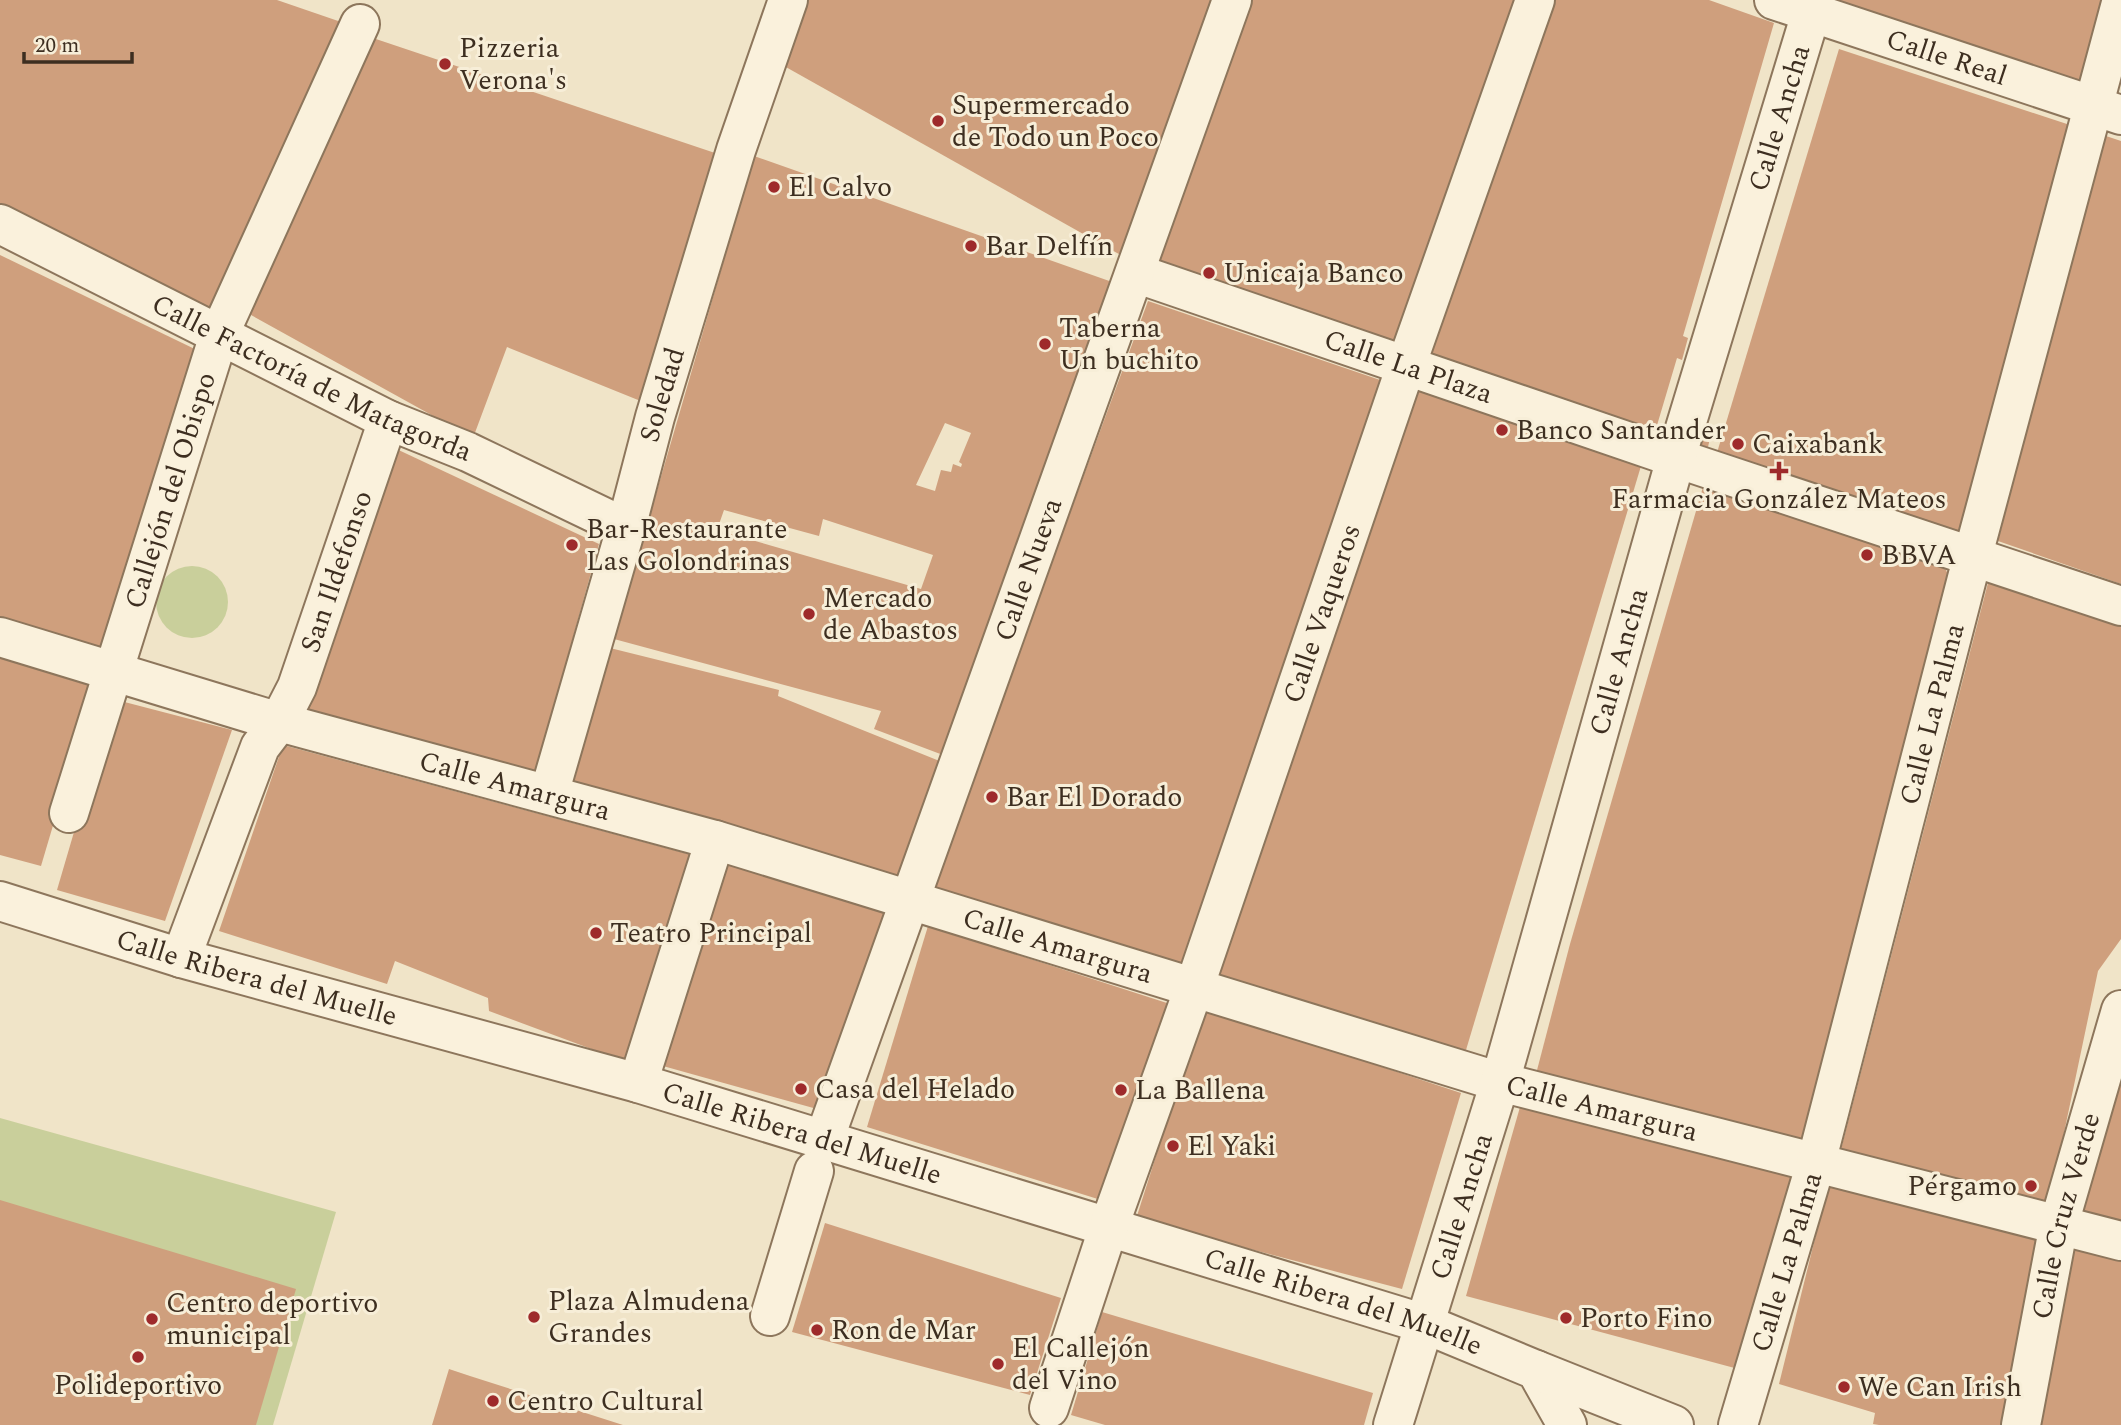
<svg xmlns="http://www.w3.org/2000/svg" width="2121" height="1425" font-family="Spectral,serif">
  <rect width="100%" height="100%" fill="#f0e4c8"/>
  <g fill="#c9cf9b">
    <circle cx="192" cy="602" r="36"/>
    <polygon points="0,1118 336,1212 273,1425 0,1425"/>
  </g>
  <g fill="#cf9f7d" fill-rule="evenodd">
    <polygon points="0,0 277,0 344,23 209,317 0,209"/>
    <polygon points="804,0 1218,0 1126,258 784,66"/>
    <polygon points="1249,0 1520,0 1395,347 1156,268"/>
    <polygon points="1549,0 1709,0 1774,23 1683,336 1688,338 1682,360 1677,358 1655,432 1424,357"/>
    <polygon points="1838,0 2107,0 2084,83"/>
    <polygon points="367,36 718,154 648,404 507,347 473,438 242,310"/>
    <polygon points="1839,49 2070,125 1962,542 1716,456"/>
    <polygon points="2103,135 2121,141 2121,584 1998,541"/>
    <path d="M 754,156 L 1115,283 L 943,755 L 874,729 L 881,711 L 614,639 ZM 945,423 L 971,433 L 959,462 L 962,464 L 961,467 L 953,464 L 951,472 L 941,470 L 935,491 L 916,485 ZM 724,510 L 819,536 L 823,519 L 933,555 L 921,589 L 717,530 Z"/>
    <polygon points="0,255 203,353 104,656 0,625"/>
    <polygon points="1148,301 1386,382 1178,973 929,896"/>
    <polygon points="1411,387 1641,466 1466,1050 1212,981"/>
    <polygon points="1698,430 1711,434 1708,447 1694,443"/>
    <polygon points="390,446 599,544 533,781 306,714"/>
    <polygon points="1703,487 1945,568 1951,581 1803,1142 1536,1074 1570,944"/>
    <polygon points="1989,579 2121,622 2121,939 2098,971 2048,1209 1839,1157"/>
    <polygon points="610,648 779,690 778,696 942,762 906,890 572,789"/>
    <polygon points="0,658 94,687 41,866 0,855"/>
    <polygon points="113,699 232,730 165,921 57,890"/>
    <polygon points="283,745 692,855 629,1063 489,1011 488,998 395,961 387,984 219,931"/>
    <polygon points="726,863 887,912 817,1109 663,1066"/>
    <polygon points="928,926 1170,1004 1101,1200 867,1127"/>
    <polygon points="1203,1008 1461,1093 1402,1289 1136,1219"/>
    <polygon points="2121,1059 2121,1225 2074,1211"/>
    <polygon points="1524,1093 1798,1166 1742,1370 1466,1296"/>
    <polygon points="1828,1186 2046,1238 2008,1425 1879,1425 1873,1424 1875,1413 1779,1384"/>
    <polygon points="0,1200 296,1289 256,1425 0,1425"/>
    <polygon points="825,1223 1061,1298 1030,1395 792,1332"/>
    <polygon points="2070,1240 2121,1254 2121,1425 2037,1425"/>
    <polygon points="1102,1312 1373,1393 1364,1425 1105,1425 1071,1415"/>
    <polygon points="449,1369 470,1376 623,1425 432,1425"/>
  </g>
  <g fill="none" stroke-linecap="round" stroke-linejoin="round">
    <g stroke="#8d765c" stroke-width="42">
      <g id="minor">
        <path id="s1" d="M 1774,0 L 2121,115"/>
        <path id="s2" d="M 0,224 L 388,420 L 468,452 L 626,528"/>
        <path id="s3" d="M 1135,273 L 1676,458 L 2121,606"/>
        <path id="s4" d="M 0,637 L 279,722 L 715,840 L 1500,1082 L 2121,1241"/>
        <path id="s5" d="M 549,794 L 626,528 L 655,417 L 736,150 L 788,0"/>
        <path id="s6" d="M 69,813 L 219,335 L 360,24"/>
        <path id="s7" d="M 0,901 L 181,958 L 638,1083 L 1425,1324 L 1536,1370 L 1567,1425"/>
        <path id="s8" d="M 181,958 L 260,747 L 279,722 L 297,687 L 388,420"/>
        <polyline points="638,1083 715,840"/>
        <path id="s9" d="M 824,1140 L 1232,0"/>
        <polyline points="770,1316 814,1171"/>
        <polyline points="1536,1370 1674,1425"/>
        <path id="s10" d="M 1049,1408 L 1108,1229 L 1194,988 L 1406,366 L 1535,0"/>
        <path id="s11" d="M 1393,1425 L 1500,1082 L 1676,458 L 1815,0"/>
        <path id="s12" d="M 1738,1425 L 1816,1163 L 1973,555 L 2121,3"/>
        <path id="s13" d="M 2021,1425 L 2059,1224 L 2121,1010"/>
      </g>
    </g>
    <use href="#minor" stroke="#faf1dc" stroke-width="38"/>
  </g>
  <g fill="#9e2a2b" stroke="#f7eed8" stroke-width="2.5">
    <circle cx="445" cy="64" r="7"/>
    <circle cx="938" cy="121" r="7"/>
    <circle cx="774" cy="187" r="7"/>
    <circle cx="971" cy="246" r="7"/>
    <circle cx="1209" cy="273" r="7"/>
    <circle cx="1045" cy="344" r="7"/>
    <circle cx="1502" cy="430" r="7"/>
    <circle cx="1738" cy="444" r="7"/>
    <path d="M1775.5 460.5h7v7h7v7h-7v7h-7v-7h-7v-7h7z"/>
    <circle cx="572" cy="545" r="7"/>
    <circle cx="1867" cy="555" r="7"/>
    <circle cx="809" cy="614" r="7"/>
    <circle cx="992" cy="797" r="7"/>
    <circle cx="596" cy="933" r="7"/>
    <circle cx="801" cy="1089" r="7"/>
    <circle cx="1121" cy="1090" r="7"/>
    <circle cx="1173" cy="1146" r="7"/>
    <circle cx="2031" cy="1186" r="7"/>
    <circle cx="534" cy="1317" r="7"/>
    <circle cx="1566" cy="1318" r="7"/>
    <circle cx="152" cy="1319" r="7"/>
    <circle cx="817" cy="1330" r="7"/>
    <circle cx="138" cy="1357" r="7"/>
    <circle cx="998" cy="1364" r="7"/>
    <circle cx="1844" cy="1387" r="7"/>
    <circle cx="493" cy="1401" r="7"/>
  </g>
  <g text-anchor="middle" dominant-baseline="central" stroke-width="6" stroke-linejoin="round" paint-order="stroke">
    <g font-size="28" fill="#3d2e20" stroke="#f7eed8" text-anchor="start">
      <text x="459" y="48">Pizzeria<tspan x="459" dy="32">Verona's</tspan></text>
      <text x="952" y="105">Supermercado<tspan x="952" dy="32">de Todo un Poco</tspan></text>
      <text x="788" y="187">El Calvo</text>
      <text x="985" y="246">Bar Delfín</text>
      <text x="1223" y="273">Unicaja Banco</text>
      <text x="1059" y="328">Taberna<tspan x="1059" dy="32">Un buchito</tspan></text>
      <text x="1516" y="430">Banco Santander</text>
      <text x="1752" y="444">Caixabank</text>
      <text x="1779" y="499" text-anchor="middle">Farmacia González Mateos</text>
      <text x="586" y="529">Bar-Restaurante<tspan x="586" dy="32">Las Golondrinas</tspan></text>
      <text x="1881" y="555">BBVA</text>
      <text x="823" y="598">Mercado<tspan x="823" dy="32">de Abastos</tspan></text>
      <text x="1006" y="797">Bar El Dorado</text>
      <text x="610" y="933">Teatro Principal</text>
      <text x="815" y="1089">Casa del Helado</text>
      <text x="1135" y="1090">La Ballena</text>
      <text x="1187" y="1146">El Yaki</text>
      <text x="2017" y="1186" text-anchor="end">Pérgamo</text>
      <text x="548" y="1301">Plaza Almudena<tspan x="548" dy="32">Grandes</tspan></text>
      <text x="166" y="1303">Centro deportivo<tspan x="166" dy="32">municipal</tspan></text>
      <text x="1580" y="1318">Porto Fino</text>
      <text x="831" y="1330">Ron de Mar</text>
      <text x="1012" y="1348">El Callejón<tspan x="1012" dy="32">del Vino</tspan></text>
      <text x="138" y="1385" text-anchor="middle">Polideportivo</text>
      <text x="1858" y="1387">We Can Irish</text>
      <text x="507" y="1401">Centro Cultural</text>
    </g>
    <g font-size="28" fill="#3d2e20" stroke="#f7eed8">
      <text stroke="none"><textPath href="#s1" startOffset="182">Calle Real</textPath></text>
      <text stroke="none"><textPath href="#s11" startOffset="1363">Calle Ancha</textPath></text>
      <text stroke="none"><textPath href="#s3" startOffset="289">Calle La Plaza</textPath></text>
      <text stroke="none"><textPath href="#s2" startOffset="348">Calle Factoría de Matagorda</textPath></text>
      <text stroke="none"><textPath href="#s5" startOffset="415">Soledad</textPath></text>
      <text stroke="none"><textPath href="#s6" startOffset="338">Callejón del Obispo</textPath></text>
      <text stroke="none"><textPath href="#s9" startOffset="606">Calle Nueva</textPath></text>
      <text stroke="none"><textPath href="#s8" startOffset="418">San Ildefonso</textPath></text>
      <text stroke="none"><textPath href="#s10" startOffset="840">Calle Vaqueros</textPath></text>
      <text stroke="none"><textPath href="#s11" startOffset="796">Calle Ancha</textPath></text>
      <text stroke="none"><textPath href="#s12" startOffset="737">Calle La Palma</textPath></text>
      <text stroke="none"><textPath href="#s4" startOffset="536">Calle Amargura</textPath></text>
      <text stroke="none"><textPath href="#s4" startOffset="1102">Calle Amargura</textPath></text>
      <text stroke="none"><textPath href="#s7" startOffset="268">Calle Ribera del Muelle</textPath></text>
      <text stroke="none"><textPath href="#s4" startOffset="1670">Calle Amargura</textPath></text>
      <text stroke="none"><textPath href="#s7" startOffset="835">Calle Ribera del Muelle</textPath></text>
      <text stroke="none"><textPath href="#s11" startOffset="229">Calle Ancha</textPath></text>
      <text stroke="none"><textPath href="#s13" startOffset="214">Calle Cruz Verde</textPath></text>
      <text stroke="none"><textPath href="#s12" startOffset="170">Calle La Palma</textPath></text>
      <text stroke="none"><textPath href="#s7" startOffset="1402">Calle Ribera del Muelle</textPath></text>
    </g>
  </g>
  <path d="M24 52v10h108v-10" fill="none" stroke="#3d2e20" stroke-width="3.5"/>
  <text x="35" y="52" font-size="21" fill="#3d2e20" stroke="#f7eed8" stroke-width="5" paint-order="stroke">20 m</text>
</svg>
